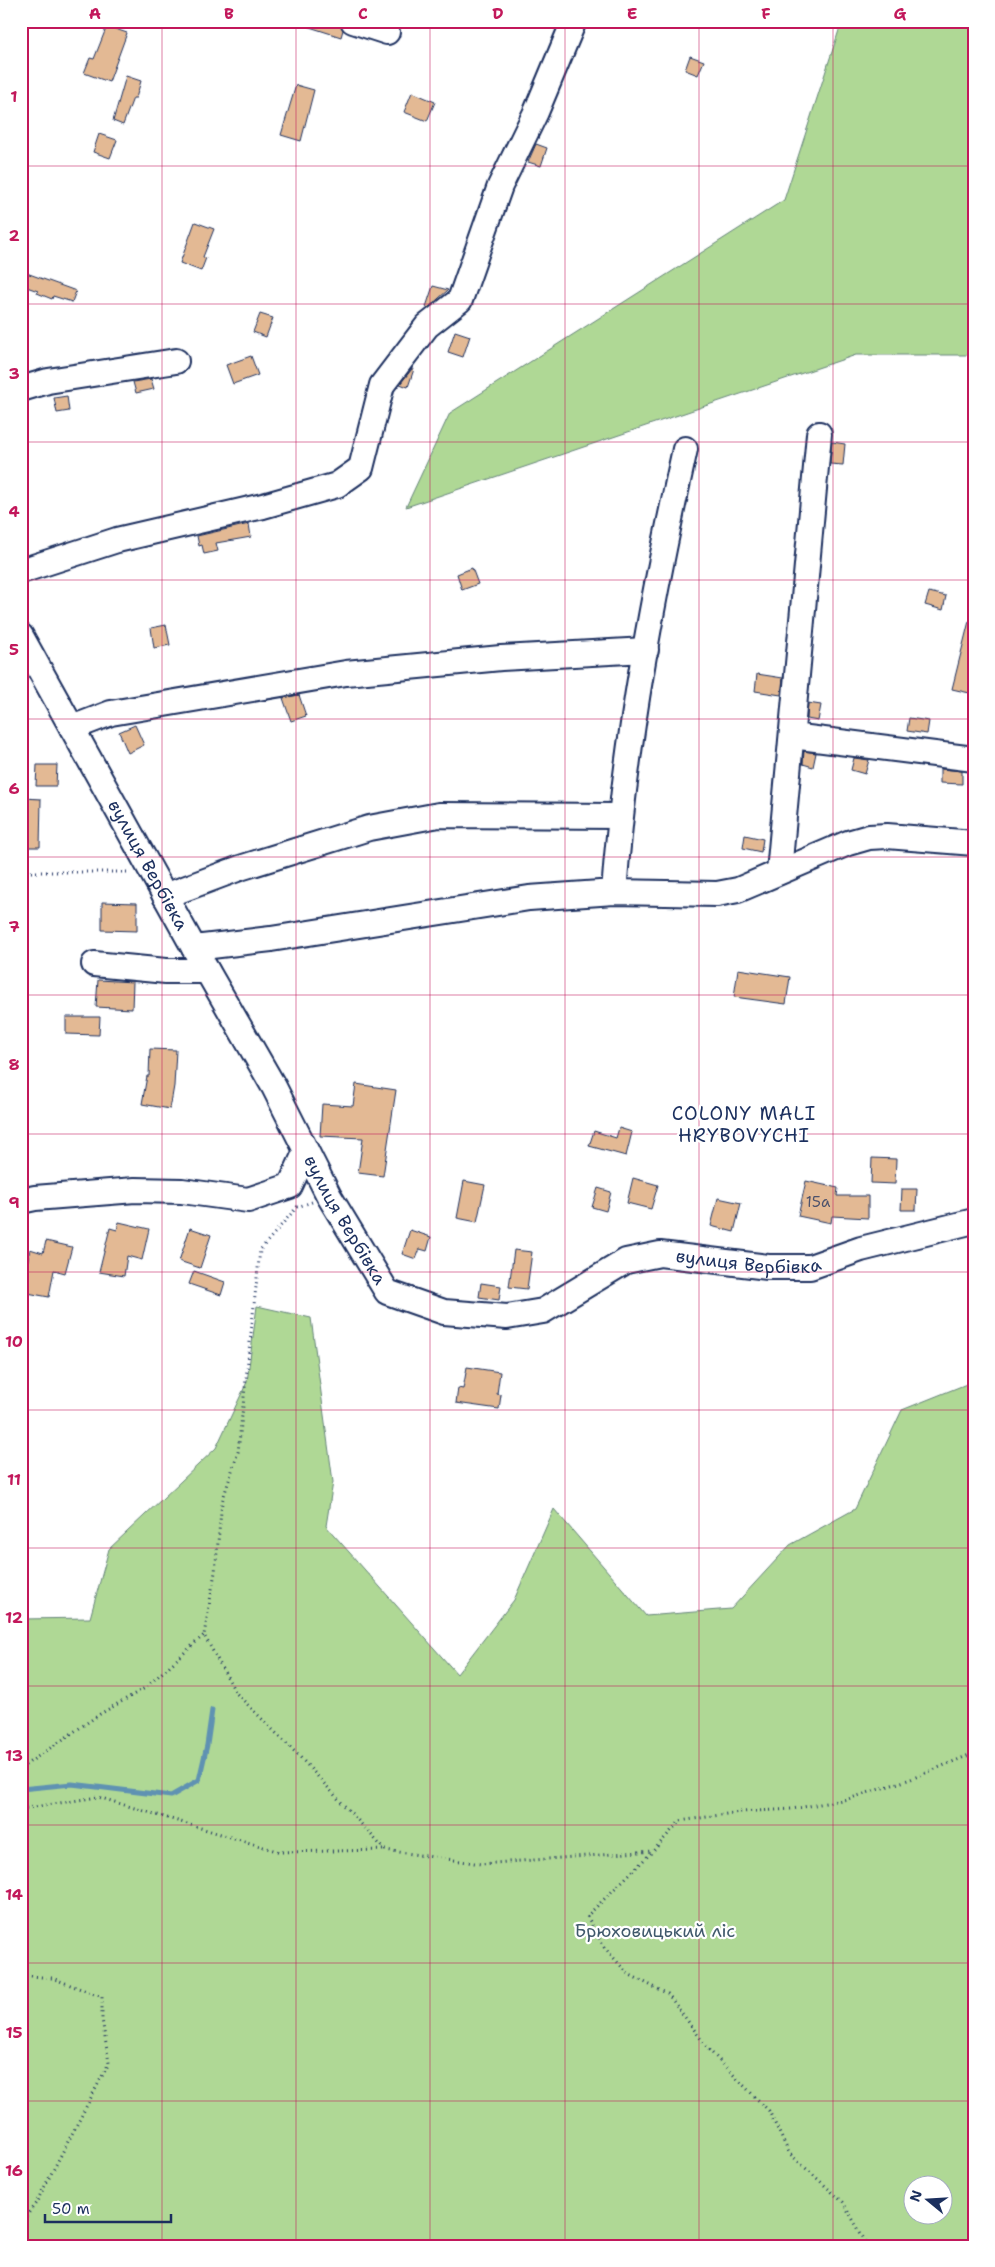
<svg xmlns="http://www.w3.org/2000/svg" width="995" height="2267" font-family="'Shantell Sans',sans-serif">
  <rect width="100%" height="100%" fill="#fff"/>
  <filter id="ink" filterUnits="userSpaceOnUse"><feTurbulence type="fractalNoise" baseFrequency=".02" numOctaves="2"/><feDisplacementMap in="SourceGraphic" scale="10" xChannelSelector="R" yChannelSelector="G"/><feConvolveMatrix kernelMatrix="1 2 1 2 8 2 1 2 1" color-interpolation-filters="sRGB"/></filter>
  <g filter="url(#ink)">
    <g fill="#afd895" stroke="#65847a" fill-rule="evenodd">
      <polygon points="842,21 974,21 974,355 856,355 406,507 450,413 784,200"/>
      <path d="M 257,1306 L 311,1318 L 333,1482 L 326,1526 L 457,1674 L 514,1600 L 554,1509 L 646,1616 L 731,1609 L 790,1545 L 855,1509 L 902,1410 L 974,1381 L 974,2246 L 21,2246 L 21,1619 L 90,1618 L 109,1549 L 216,1448 L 247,1382 ZM 912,2184 L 942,2184 L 942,2214 L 912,2214 Z"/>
    </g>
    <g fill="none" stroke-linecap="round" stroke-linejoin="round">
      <polyline stroke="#5e92b2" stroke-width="5" points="21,1789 72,1784 171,1796 199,1780 207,1745 212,1710"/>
    </g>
    <g fill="#e3b994" stroke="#1b2f5e">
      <polygon points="300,21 340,21 343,30 341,37 300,24"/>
      <polygon points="107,26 127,33 109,82 84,73 90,58 94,59"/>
      <polygon points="690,56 704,61 698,75 685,70"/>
      <polygon points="126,76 141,81 136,98 133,98 123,125 113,121"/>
      <polygon points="296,85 314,90 301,141 281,135"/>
      <polygon points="412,92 435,102 427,121 404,112"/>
      <polygon points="99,134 117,140 110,158 93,152"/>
      <polygon points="536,144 547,148 541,166 528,162"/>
      <polygon points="195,222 214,229 203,257 206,258 201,271 180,263"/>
      <polygon points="21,271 76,291 72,302 53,296 52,299 37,293 38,291 21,285"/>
      <polygon points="433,286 448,290 428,308 426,307"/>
      <polygon points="260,314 273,318 266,337 253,332"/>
      <polygon points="455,331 470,336 463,357 448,352"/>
      <polygon points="251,356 258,375 233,384 226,365"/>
      <polygon points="412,369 414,369 408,387 400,384"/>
      <polygon points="151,379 154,389 136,393 133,382"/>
      <polygon points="67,396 69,411 57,413 54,398"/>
      <polygon points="832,442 845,444 843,465 830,464"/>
      <polygon points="249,524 251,537 216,543 218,551 204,554 202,545 199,546 197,536"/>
      <polygon points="472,568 478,584 462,590 457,574"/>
      <polygon points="929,592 946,596 943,610 925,605"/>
      <polygon points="969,621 974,622 974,694 952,689"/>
      <polygon points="166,625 170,645 154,648 151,628"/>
      <polygon points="757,674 783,678 781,695 755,691"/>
      <polygon points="299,695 306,716 291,721 283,698"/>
      <polygon points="808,703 821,705 818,721 807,719"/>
      <polygon points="909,718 929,721 927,734 907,731"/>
      <polygon points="135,725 144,745 128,753 119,732"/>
      <polygon points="804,751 816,753 813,767 803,764"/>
      <polygon points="854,758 869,760 865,774 851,770"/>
      <polygon points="37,765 57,765 56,786 36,786"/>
      <polygon points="940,769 962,771 962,784 940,783"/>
      <polygon points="23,798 41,799 40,847 21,847"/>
      <polygon points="745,835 763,839 761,852 743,848"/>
      <polygon points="102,902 137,903 137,931 102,930"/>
      <polygon points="738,969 790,977 786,1004 734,997"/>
      <polygon points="98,980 133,982 132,1009 96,1007"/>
      <polygon points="66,1017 100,1017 99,1035 66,1034"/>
      <polygon points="150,1049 176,1050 174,1086 170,1109 142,1104 147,1076 149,1076"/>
      <polygon points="356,1084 396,1090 383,1176 358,1173 363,1138 320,1136 322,1104 353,1106"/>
      <polygon points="619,1128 632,1132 626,1156 589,1146 594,1131 616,1138"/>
      <polygon points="872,1158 896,1159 895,1184 871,1183"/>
      <polygon points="633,1178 658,1185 651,1209 627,1203"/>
      <polygon points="464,1181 485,1185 477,1222 457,1218"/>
      <polygon points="806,1181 838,1188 837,1196 868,1196 868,1218 832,1216 831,1223 798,1216"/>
      <polygon points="598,1188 611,1192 606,1211 592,1207"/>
      <polygon points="902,1189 917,1189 916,1210 901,1210"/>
      <polygon points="718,1198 741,1203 734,1232 711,1226"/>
      <polygon points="119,1222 149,1229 142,1260 127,1256 124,1276 99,1272 110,1228 117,1230"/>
      <polygon points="190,1228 211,1235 200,1268 179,1261"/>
      <polygon points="410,1230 431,1237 427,1251 420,1249 416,1259 402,1254"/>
      <polygon points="46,1241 72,1247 65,1273 54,1270 49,1297 22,1292 30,1249 43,1253"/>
      <polygon points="514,1250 532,1252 527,1289 509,1287"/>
      <polygon points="194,1271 225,1282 221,1295 189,1284"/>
      <polygon points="481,1283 501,1286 499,1300 479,1297"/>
      <polygon points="467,1367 500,1372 497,1394 501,1395 499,1409 456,1403 458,1388 463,1389"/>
    </g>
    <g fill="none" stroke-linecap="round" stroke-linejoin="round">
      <g stroke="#1b2f5e" stroke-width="28">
        <g id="minor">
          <polyline points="353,21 387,32"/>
          <polyline points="21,389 48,381 176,361"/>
          <polyline points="21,571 117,540 263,506 337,485 361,468 382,385 427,326 460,300 500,186 536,112 574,21"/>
          <path id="s1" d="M 21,636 L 194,948 L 274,1087 L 329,1196 L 387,1292 L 444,1312 L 507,1317 L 543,1311 L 626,1261 L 660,1254 L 768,1267 L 810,1267 L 861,1249 L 974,1221"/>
          <polyline points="72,728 111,713 346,673 501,658 646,650"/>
          <polyline points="792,736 974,759"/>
          <polyline points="779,872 819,434"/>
          <path d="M 614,892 C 625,743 653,595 685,449"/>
          <polyline points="165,896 240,868 369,828 439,815 620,816"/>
          <polyline points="194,948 271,939 529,898 614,892 717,894 738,890 848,843 869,837 887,836 974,843"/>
          <polyline points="94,964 166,971 207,971"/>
          <polyline points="21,1201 35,1198 135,1190 182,1191 248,1200 290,1186 306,1151"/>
        </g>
      </g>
      <g stroke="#1b2f5e" stroke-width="3" stroke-dasharray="1 4" stroke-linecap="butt">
        <polyline points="21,872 131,872"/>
        <polyline points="312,1202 297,1207 260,1250 238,1452 222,1502 215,1572 204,1635 236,1693 299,1756 385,1850 481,1864 653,1851"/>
        <polyline points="21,1768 100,1714 145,1688 204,1635"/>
        <polyline points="21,1809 98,1797 280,1852 385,1850"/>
        <polyline points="21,1975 52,1978 102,1997 102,2019 109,2063 36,2203 21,2223"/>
        <polyline points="868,2246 843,2202 789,2153 769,2111 709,2050 668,1994 628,1974 604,1947 587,1916 653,1851 680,1821 740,1812 792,1809 848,1799 911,1779 974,1753"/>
      </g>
      <use href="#minor" stroke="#fff" stroke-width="24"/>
    </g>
  </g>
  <path fill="none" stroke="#c2185b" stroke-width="1" stroke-opacity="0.55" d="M 162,21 L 162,2246M 296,21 L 296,2246M 430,21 L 430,2246M 565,21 L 565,2246M 699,21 L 699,2246M 833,21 L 833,2246M 21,166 L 974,166M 21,304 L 974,304M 21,442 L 974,442M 21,580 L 974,580M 21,719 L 974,719M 21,857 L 974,857M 21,995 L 974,995M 21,1134 L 974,1134M 21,1272 L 974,1272M 21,1410 L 974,1410M 21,1548 L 974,1548M 21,1686 L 974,1686M 21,1825 L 974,1825M 21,1963 L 974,1963M 21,2101 L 974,2101"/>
  <g text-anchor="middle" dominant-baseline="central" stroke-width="4.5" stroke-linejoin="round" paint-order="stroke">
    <g font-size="15" fill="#4d526c">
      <text x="818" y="1202">15а</text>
    </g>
    <g font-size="18" fill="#1b2f5e" stroke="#fff">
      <text stroke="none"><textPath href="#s1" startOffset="262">вулиця Вербівка</textPath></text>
      <text stroke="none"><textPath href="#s1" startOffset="668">вулиця Вербівка</textPath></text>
      <text stroke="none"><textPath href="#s1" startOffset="1132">вулиця Вербівка</textPath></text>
    </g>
    <g font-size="18" fill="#40596c" stroke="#fff">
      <text x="655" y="1931">Брюховицький ліс</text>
    </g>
    <g font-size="19" letter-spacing="1" fill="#1b2f5e" stroke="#fff">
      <text x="744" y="1113">COLONY MALI<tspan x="744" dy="22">HRYBOVYCHI</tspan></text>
    </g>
  </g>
  <rect width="995" height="2267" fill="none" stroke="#fff" stroke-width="55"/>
  <g transform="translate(928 2200) rotate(288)"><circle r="24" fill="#ffffff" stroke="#a4acbf"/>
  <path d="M0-4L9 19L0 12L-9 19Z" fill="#1b2f5e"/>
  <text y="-8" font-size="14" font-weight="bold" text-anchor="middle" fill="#1b2f5e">N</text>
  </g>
  <path d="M45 2214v8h126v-8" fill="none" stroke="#1b2f5e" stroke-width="2.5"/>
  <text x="52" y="2214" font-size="15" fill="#1b2f5e" stroke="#ffffff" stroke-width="4" paint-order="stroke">50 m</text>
  <rect x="28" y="28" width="940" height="2212" fill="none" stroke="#c2185b" stroke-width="2"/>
  <g font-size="16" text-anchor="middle" font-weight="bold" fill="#c2185b">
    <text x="95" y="19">A</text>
    <text x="229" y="19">B</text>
    <text x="363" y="19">C</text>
    <text x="498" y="19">D</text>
    <text x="632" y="19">E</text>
    <text x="766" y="19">F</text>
    <text x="900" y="19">G</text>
    <text x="14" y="102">1</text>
    <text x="14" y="241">2</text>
    <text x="14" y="379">3</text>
    <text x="14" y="517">4</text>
    <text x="14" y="655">5</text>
    <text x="14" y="794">6</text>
    <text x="14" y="932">7</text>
    <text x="14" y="1070">8</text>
    <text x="14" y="1208">9</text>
    <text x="14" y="1347">10</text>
    <text x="14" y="1485">11</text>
    <text x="14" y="1623">12</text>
    <text x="14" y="1761">13</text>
    <text x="14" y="1900">14</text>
    <text x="14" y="2038">15</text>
    <text x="14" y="2176">16</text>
  </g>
</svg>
